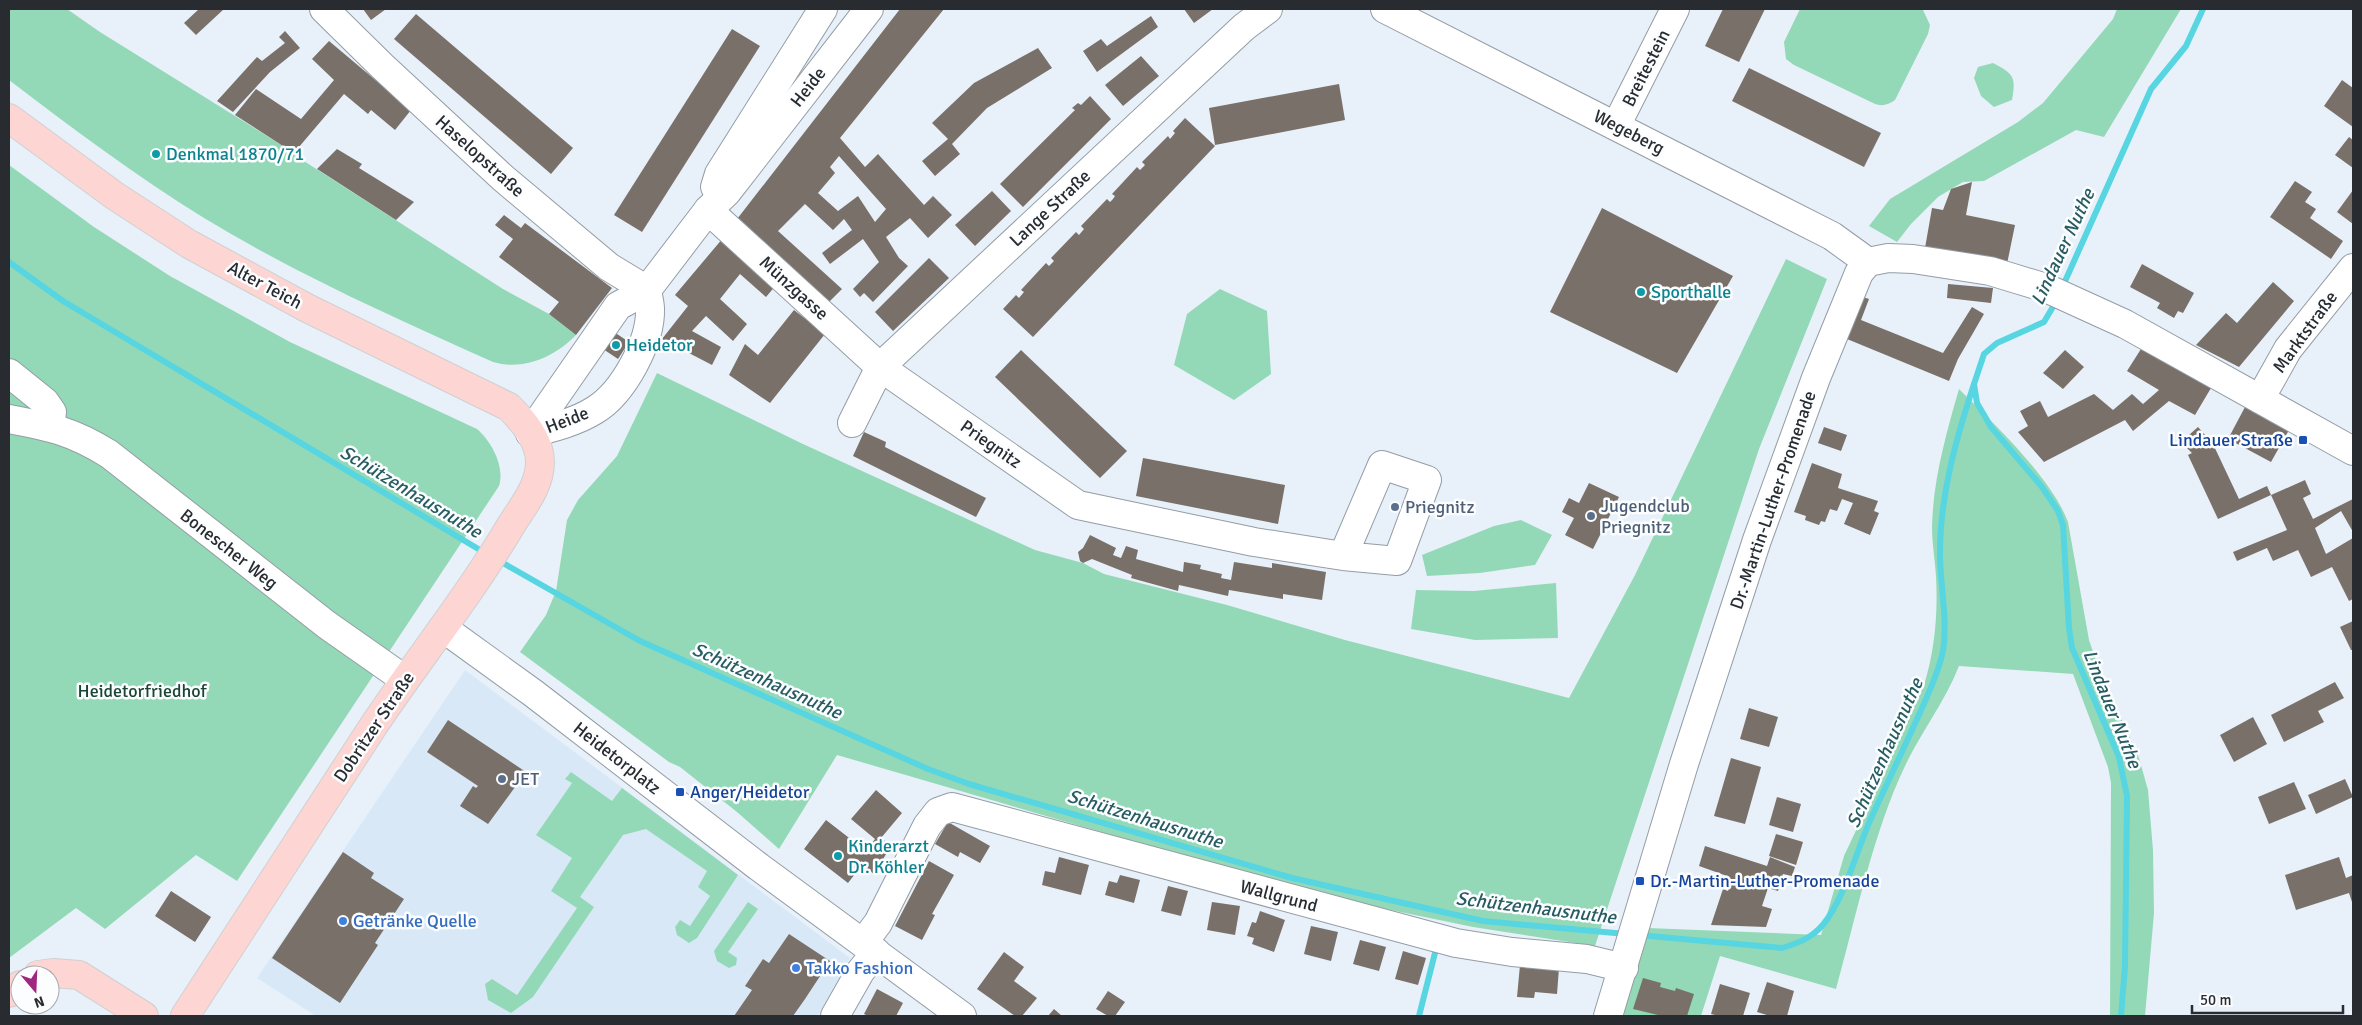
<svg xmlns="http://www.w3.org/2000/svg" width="2362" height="1025" font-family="Signika,sans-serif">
  <rect width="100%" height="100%" fill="#e8f1fa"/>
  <polygon fill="#d9e8f7" points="465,670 850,958 818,1016 316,1016 257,978"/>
  <g fill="#94d9b7">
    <path d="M 9,9 L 67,9 L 100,32 L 280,144 L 293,154 L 503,289 L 549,314 L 576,335 C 555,357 523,371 493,362 C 395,318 296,274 204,218 C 136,176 72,128 9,80 Z"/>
    <path d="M 1800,9 L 1923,10 L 1930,25 L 1928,34 L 1895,100 C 1888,105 1881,107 1873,103 L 1794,65 L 1786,59 L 1784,42 Z"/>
    <polygon points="2117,9 2181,9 2104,137 2076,130 1984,181 1963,182 1938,197 1911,224 1897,242 1869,226 1890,199 2018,122 2043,103 2113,19"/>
    <path d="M 1993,63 C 2014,74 2016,77 2012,100 L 1994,107 L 1981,96 L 1974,78 L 1978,67 Z"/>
    <path d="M 9,165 L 94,227 L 170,276 L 290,342 L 477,429 C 492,442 505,467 499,486 L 237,881 L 196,855 L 105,929 L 76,908 L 9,958 Z"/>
    <polygon points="1786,259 1827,279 1759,449 1595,946 1473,927 1347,901 1273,882 837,755 779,849 737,812 680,767 669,762 520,652 546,615 556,591 567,520 578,500 617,456 657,373 803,444 1035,550 1083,563 1104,574 1227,605 1345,640 1569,698 1635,575"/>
    <polygon points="1220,289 1267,311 1271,374 1234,400 1174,365 1187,314"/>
    <path d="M 1959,389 C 1993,423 2051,477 2068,522 L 2089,640 L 2098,666 L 2139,758 L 2148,790 L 2153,850 L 2154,913 L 2145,1016 L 2110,1016 L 2111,783 L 2108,767 L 2073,674 L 1959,666 C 1945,702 1921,732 1905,766 C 1873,833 1856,917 1836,989 L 1720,956 L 1701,1016 L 1621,1016 L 1648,928 L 1821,935 L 1844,856 L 1924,685 C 1935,650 1938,613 1936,576 C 1935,560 1932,543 1932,527 C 1933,480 1946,434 1959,389 Z"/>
    <polygon points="1521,520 1552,535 1535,565 1480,573 1427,576 1422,555 1494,526"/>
    <polygon points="1556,583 1558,638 1475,640 1411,629 1416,590 1474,591"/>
    <polygon points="571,772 612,801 622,788 738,875 697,938 689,943 677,935 675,927 680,920 690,926 710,896 698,887 707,871 646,829 623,835 580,897 594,907 533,997 511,1013 488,1000 485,984 492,979 517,995 577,908 551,891 572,858 536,835 572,783 565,779"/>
    <polygon points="748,902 758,909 728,952 737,958 736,965 729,968 717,961 714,951"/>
  </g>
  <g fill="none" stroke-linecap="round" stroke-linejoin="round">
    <g stroke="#57d5e1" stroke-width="6">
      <polyline points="9,262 63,301 485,553"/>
      <polyline points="2062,288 2151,89 2186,46 2203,9"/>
      <polyline points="2057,300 2044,322 1997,343 1984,354 1974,384 1977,403 1991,427 2042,487 2058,511 2063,525 2069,628 2072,648 2119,757 2127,796 2125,966 2121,1016"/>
      <polyline points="496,559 640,641 928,769 969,784 1292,878 1483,921 1626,934"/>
      <path d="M 1638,935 L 1782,948 C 1802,942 1816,936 1828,918 C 1849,886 1857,848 1873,814 C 1889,779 1906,744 1922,708 C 1930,690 1939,671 1943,651 C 1948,619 1940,586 1940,553 C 1940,495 1956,439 1974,384"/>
      <polyline points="1419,1016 1436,949"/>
    </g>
  </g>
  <g fill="#797069" fill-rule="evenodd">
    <polygon points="199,9 224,9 196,35 184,23"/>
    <polygon points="363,9 386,9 371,20"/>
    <path d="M 900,9 L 944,9 L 840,138 L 865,167 L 878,154 L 924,205 L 933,196 L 952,215 L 928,238 L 910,218 L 886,237 L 899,258 L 908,266 L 873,302 L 864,293 L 860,297 L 853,289 L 879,262 L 863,239 L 830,264 L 822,253 L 852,230 L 844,219 L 833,230 L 805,204 L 778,231 L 842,289 L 824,307 L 734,223 ZM 839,156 L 886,209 L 875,222 L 858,196 L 838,211 L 818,193 L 835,173 L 830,167 Z"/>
    <polygon points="1184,9 1213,9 1194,23"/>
    <polygon points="1723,9 1765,9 1739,62 1705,46"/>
    <polygon points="416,14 573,148 551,174 394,39"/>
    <polygon points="1151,16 1158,27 1097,72 1083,51 1101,39 1107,46"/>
    <polygon points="732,29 760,46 642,232 614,215"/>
    <polygon points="285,31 300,48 270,72 233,112 217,101 257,57 262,61 285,43 279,37"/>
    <polygon points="329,41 411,110 395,130 371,110 368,114 344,94 293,154 280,144 235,115 256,89 301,119 334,80 312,59"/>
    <polygon points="1038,48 1052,68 987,108 952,144 960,154 935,176 922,161 948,139 932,123 974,83"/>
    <polygon points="1141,56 1159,76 1123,106 1105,85"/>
    <polygon points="1749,68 1881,133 1864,167 1732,101"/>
    <polygon points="2342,80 2353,88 2353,127 2324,106"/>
    <polygon points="1339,84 1345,120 1215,145 1209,108"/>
    <polygon points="1090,96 1111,119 1023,207 1000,184 1075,110 1072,108 1078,103 1081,105"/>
    <polygon points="1185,118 1215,146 1033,337 1003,309 1016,295 1019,298 1024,292 1021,290 1046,263 1049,266 1054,261 1051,258 1076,232 1079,235 1084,229 1081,226 1107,199 1110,202 1113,199 1115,196 1112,194 1137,167 1140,170 1145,165 1142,162 1168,136 1170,139 1175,133 1173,131"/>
    <polygon points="2349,137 2353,140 2353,168 2335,155"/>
    <polygon points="337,149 362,164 359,168 414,202 396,220 317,169"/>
    <polygon points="2295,181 2312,192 2305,202 2316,209 2310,218 2343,241 2331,259 2270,217"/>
    <polygon points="1972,182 1966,215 2015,225 2007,264 1925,248 1932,208 1943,210 1951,189"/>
    <polygon points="2353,190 2353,224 2337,212"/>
    <polygon points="992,191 1011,211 975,246 955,225"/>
    <polygon points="1602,208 1733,276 1677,373 1550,312"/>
    <polygon points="504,215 521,228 525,223 612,288 576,335 549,314 559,302 499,257 513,239 495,225"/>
    <polygon points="723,238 777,284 766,297 740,274 720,299 747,324 733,341 706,316 692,331 721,347 712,365 662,339 688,306 675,295"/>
    <polygon points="929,258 949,278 893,331 875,312"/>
    <polygon points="2142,264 2194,293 2183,313 2178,311 2174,318 2157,308 2160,303 2130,287"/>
    <polygon points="2273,282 2294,301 2239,367 2196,345 2226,313 2237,323"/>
    <polygon points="1948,284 1993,288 1991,303 1947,298"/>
    <polygon points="1863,297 1869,299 1861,320 1943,353 1972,307 1984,314 1958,359 1949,381 1847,339"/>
    <polygon points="794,310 825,334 770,403 729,375 745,344 758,355"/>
    <polygon points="614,332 629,342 618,359 603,349"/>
    <polygon points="2141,349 2211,388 2195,415 2169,401 2133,431 2125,420 2044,462 2018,432 2028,426 2020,411 2040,401 2048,417 2094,394 2113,410 2132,394 2143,404 2159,390 2127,371"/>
    <polygon points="1021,350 1127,451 1100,478 995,377"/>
    <polygon points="2065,350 2084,367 2063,389 2043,373"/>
    <polygon points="2245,407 2289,430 2271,462 2228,439"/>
    <polygon points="1824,427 1847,435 1841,451 1818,443"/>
    <polygon points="2198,427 2213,444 2239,499 2267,486 2271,495 2218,519 2188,455 2192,453 2181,442"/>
    <polygon points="864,432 886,442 885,447 986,498 976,517 853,456"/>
    <polygon points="1143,458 1285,485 1278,524 1136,496"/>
    <polygon points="1812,463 1842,474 1838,488 1878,501 1874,511 1879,513 1870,535 1844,524 1853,503 1842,499 1837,511 1830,509 1825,522 1821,521 1819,525 1805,520 1806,516 1794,512"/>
    <polygon points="2305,480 2311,494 2303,498 2313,519 2353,499 2353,532 2341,511 2315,528 2326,554 2353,538 2353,599 2349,601 2332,567 2311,577 2298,550 2273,561 2267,548 2237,561 2233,552 2287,530 2271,495"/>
    <polygon points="1589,483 1619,497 1593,549 1565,535 1574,518 1562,512 1569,498 1579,503"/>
    <polygon points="1090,535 1116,548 1113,555 1121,558 1126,546 1138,550 1136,559 1183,572 1184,562 1201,565 1200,569 1222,574 1221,578 1231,580 1234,562 1272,568 1272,563 1326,572 1322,600 1283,594 1283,599 1229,590 1228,596 1179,585 1178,591 1131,578 1132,575 1092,559 1083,563 1080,561 1078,552 1083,548"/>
    <polygon points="2353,621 2353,650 2351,650 2340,627"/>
    <polygon points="2335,682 2344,698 2318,711 2324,722 2284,742 2271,715"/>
    <polygon points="1749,708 1778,717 1769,747 1740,739"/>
    <polygon points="2253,717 2267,744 2234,762 2220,735"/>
    <polygon points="448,720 526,772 488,824 460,806 473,786 476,788 478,786 427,752"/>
    <polygon points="1731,758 1761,767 1745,824 1714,816"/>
    <polygon points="2345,779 2353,797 2316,814 2308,795"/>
    <polygon points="2294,782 2306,809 2269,824 2258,797"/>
    <polygon points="876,790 902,813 881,838 891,846 874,874 862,865 848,883 804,849 826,820 866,851 875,839 851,819"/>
    <polygon points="1777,797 1801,804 1793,832 1769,825"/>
    <polygon points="948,822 990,846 980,863 960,852 958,857 935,844"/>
    <polygon points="1776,834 1803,842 1796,865 1769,856"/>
    <polygon points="1705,846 1767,866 1770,857 1795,867 1792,876 1783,874 1778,891 1768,888 1762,906 1772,909 1766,927 1711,925 1723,889 1728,891 1730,884 1725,882 1727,876 1699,866"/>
    <polygon points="343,852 374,873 371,878 404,899 375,943 378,945 340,1003 272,958"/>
    <polygon points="1059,857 1089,865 1081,895 1042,885 1045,871 1055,873"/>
    <polygon points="2339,857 2346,878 2353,875 2353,905 2349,893 2296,910 2285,875"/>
    <polygon points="929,861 954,875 932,914 935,915 922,940 895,926"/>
    <polygon points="1120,875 1140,880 1134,903 1105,895 1109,881 1117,883"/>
    <polygon points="1168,886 1188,891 1181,916 1161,911"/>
    <polygon points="171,891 211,917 195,942 155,916"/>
    <polygon points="1212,902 1240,906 1235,935 1207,930"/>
    <polygon points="1260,911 1285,920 1274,952 1252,944 1254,938 1247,936 1252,922 1256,923"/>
    <polygon points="1311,926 1338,932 1331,961 1304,954"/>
    <polygon points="789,934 830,961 805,999 793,1016 734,1016 752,990 745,986 763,959 769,963"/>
    <polygon points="1360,940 1386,947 1379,971 1353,964"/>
    <polygon points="1403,951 1426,958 1418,985 1395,979"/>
    <polygon points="1004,952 1024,967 1014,981 1037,998 1022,1016 1015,1016 977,989"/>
    <polygon points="1520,965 1559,968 1557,994 1535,992 1534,998 1517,997"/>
    <polygon points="1643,978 1661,983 1660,987 1675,991 1676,988 1694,994 1687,1016 1662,1016 1633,1009"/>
    <polygon points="1767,982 1794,991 1787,1016 1770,1016 1757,1012"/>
    <polygon points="1720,984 1750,993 1743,1016 1719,1016 1711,1014"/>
    <polygon points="877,989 903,1003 896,1016 868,1016 864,1014"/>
    <polygon points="1108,991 1125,1002 1115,1016 1108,1016 1096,1009"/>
    <polygon points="1054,1009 1062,1016 1048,1016"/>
  </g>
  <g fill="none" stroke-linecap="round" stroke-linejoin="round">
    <g stroke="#949da5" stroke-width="30">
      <g id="minor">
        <polyline points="324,9 382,66 503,178 609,267 647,290"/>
        <polyline points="1385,9 1832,236 1868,262"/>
        <polyline points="1616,126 1675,9"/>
        <polyline points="715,187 719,174 823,9"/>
        <polyline points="708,210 880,367 1078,505 1254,542 1343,556 1397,561 1427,480 1382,465 1343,556"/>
        <polyline points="1868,262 1888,258 1913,259 1990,271 2046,288 2125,324 2353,451"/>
        <polyline points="9,373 45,402 52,412 50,427"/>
        <polyline points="2260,399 2288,349 2353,268"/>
        <path d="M 9,419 C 51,427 72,431 109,454 L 327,625 L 404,679"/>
        <polyline points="852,423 880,367 1244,27 1268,9"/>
        <polyline points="530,433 618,306 647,290 708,210 727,192 869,9"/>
        <path d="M 530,433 C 552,428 576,422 595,410 C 623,393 651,342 650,309 C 650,303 648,296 647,290"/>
        <polyline points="443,628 533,693 759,867 962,1016"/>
        <polyline points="863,943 878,923 927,826 938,812 952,807 1456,943 1512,952 1587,959 1624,968"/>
        <polyline points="835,1016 860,972 876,952"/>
        <polyline points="1608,1016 1684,764 1757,540 1816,378 1859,273 1868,262"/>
      </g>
    </g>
    <g stroke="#d0d0d1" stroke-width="30">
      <g id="major">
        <path d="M 9,118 L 115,196 L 189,244 L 307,308 L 509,407 C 523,421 540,440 540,462 C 540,487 522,507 510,527 C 469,596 419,658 374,725 L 185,1016"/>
        <polyline points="38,975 53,973 79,975 144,1016"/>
        <polyline points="9,993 20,985"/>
      </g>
    </g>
    <use href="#minor" stroke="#fff" stroke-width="28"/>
    <use href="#major" stroke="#fdd5d2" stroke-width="28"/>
  </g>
  <g fill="#0f9aa8" stroke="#fbfdff" stroke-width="2">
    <circle cx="156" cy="154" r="5"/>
    <circle cx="1641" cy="292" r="5"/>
    <circle cx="616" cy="345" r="5"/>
    <circle cx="838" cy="856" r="5"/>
  </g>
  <g fill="#1a4fb4" stroke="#fbfdff" stroke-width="2">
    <rect x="2298" y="435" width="10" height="10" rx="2.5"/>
    <rect x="675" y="787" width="10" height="10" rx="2.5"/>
    <rect x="1635" y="876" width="10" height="10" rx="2.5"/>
  </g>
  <g fill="#5c6f8a" stroke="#fbfdff" stroke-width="2">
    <circle cx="1395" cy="507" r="5"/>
    <circle cx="1591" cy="516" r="5"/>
    <circle cx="502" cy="779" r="5"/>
  </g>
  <g fill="#3f7fe0" stroke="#fbfdff" stroke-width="2">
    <circle cx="343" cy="921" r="5"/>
    <circle cx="796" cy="968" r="5"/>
  </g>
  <g text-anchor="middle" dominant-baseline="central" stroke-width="5" stroke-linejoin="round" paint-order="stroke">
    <g font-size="18" fill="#282b2f" stroke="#fbfdff">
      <text transform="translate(1646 68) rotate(-63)">Breitestein</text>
      <text transform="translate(808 87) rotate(-52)">Heide</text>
      <text transform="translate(1629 132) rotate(27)">Wegeberg</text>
      <text transform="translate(480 156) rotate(42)">Haselopstraße</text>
      <text transform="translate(1050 208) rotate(-43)">Lange Straße</text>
      <text transform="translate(265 285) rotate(28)">Alter Teich</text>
      <text transform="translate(794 288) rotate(42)">Münzgasse</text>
      <text transform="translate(2305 332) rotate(-54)">Marktstraße</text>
      <text transform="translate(567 420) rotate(-21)">Heide</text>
      <text transform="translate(991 444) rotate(35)">Priegnitz</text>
      <text transform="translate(1773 500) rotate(-71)">Dr.-Martin-Luther-Promenade</text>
      <text transform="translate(229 549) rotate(38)">Bonescher Weg</text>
      <text transform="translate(374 727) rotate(-56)">Dobritzer Straße</text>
      <text transform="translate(617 758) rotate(38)">Heidetorplatz</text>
      <text transform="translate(1279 896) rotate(15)">Wallgrund</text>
    </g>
    <g font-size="18" fill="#0d838f" stroke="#fbfdff" text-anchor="start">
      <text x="166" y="154">Denkmal 1870/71</text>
      <text x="1651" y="292">Sporthalle</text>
      <text x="626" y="345">Heidetor</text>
      <text x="848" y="846">Kinderarzt<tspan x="848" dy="21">Dr. Köhler</tspan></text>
    </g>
    <g font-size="18" fill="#164399" stroke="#fbfdff" text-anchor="start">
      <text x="2293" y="440" text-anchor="end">Lindauer Straße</text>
      <text x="690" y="792">Anger/Heidetor</text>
      <text x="1650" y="881">Dr.-Martin-Luther-Promenade</text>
    </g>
    <g font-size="18" fill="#4e5e75" stroke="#fbfdff" text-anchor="start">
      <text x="1601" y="506">Jugendclub<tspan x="1601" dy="21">Priegnitz</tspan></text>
      <text x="1405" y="507">Priegnitz</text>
      <text x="512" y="779">JET</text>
    </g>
    <g font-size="18" fill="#1b4533" stroke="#fbfdff">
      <text x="142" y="691">Heidetorfriedhof</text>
    </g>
    <g font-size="18" fill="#366cbe" stroke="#fbfdff" text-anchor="start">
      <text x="353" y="921">Getränke Quelle</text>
      <text x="806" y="968">Takko Fashion</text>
    </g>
    <g font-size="19" font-style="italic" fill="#275c61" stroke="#fbfdff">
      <text transform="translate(2063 247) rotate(-65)">Lindauer Nuthe</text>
      <text transform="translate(411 492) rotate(31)">Schützenhausnuthe</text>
      <text transform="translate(767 681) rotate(24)">Schützenhausnuthe</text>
      <text transform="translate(2112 709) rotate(68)">Lindauer Nuthe</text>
      <text transform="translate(1885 753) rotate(-66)">Schützenhausnuthe</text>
      <text transform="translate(1145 819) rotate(17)">Schützenhausnuthe</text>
      <text transform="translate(1536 908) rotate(7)">Schützenhausnuthe</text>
    </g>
  </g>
  <rect width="2362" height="1025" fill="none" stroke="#282b2f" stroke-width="20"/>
  <g transform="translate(35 990) rotate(161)"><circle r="24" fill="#fbfdff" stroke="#a7a9ac"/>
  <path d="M0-4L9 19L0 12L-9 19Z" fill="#9f277f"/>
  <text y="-8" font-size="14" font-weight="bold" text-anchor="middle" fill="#282b2f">N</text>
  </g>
  <path d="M2192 1005v8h151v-8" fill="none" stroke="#282b2f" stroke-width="2.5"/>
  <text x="2200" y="1005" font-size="15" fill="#282b2f" stroke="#fbfdff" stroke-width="4" paint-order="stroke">50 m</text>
</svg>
